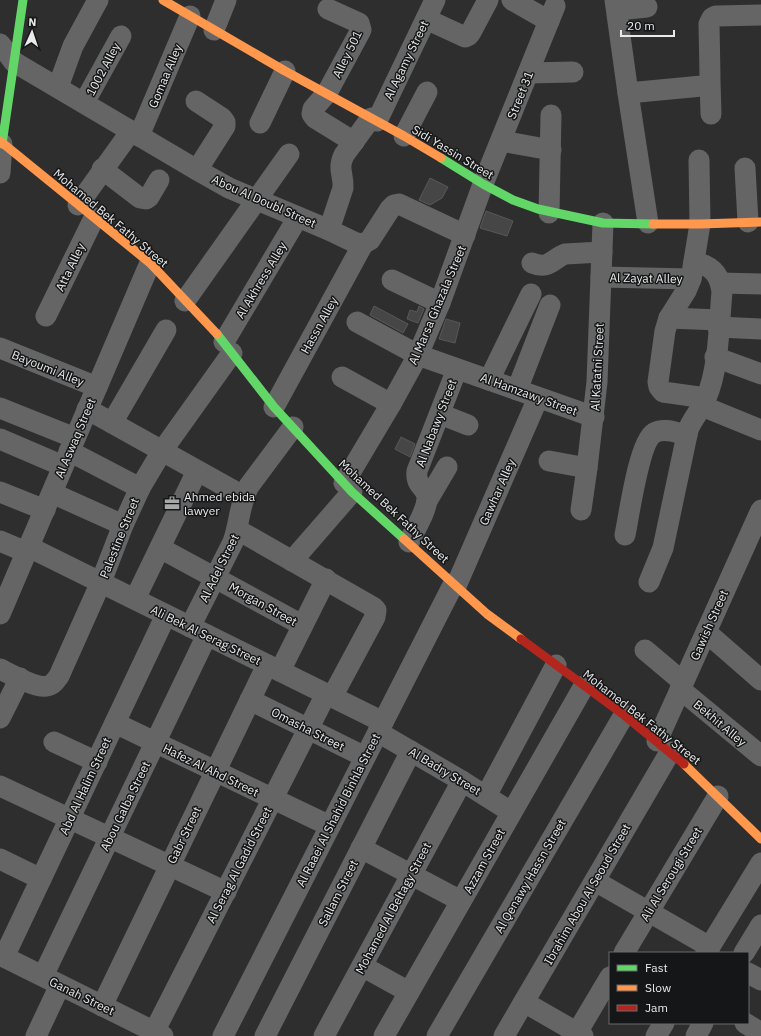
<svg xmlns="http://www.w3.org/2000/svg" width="761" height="1036" font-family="'IBM Plex Sans',sans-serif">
  <rect width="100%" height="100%" fill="#2e2e2f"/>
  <g fill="#464646" stroke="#585859">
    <polygon points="430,178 448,187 442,198 430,205 419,200"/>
    <polygon points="486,211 513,221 507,236 480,228"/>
    <polygon points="374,306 408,324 403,333 370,315"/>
    <polygon points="419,306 424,309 418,323 407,319 410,310 417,312"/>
    <polygon points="446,319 460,323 455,343 439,339"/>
    <polygon points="401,437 415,444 410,457 395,449"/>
  </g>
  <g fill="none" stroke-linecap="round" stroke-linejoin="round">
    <g stroke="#656565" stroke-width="21">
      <polyline points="512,0 549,21"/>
      <polyline points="615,0 628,93 648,223"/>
      <polyline points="328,9 359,23 361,30 327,93 313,109 312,114 315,118 354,142"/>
      <polyline points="617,10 647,7"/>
      <polyline points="426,19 465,37 469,35 471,32 488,0"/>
      <polyline points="214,30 226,0"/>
      <polyline points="0,44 14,62 197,170 229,188 329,230 356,243 363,244 370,240 390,209 394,205 399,204 465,235"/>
      <polyline points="528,73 573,72"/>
      <polyline points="710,81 711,114"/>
      <polyline points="58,87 73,46 98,0"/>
      <path d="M 628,93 L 702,86 C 707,85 710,82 710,76 L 709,24 L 712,18 L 716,16 L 761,15"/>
      <polyline points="196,101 222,118 225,122 225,126 197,170"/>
      <polyline points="84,103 121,36"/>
      <polyline points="377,121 435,0"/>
      <polyline points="260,123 285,71"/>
      <polyline points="139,136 190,16"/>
      <polyline points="404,136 427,92"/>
      <polyline points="501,141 551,150"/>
      <polyline points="699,160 700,224 691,279 686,291 669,318 665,331 658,382 659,387 663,392 706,398"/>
      <polyline points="745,168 748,222"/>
      <polyline points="102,169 140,198 146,199 149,197 159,180"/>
      <polyline points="0,173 2,144"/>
      <polyline points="78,205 131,131"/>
      <polyline points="549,213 551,115"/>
      <path d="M 329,230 L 343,188 C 344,174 337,170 344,155 L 371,118"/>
      <path d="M 532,263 C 549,270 552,259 565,254 L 602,252"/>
      <polyline points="601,277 691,279"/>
      <polyline points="392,280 440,303"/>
      <polyline points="721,283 761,284"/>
      <polyline points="185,301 289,154"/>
      <polyline points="46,316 94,218"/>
      <polyline points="669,318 719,320"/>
      <polyline points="357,322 418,355 594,417"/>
      <polyline points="718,327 761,329"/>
      <polyline points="224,342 298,217"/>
      <polyline points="0,348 97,387"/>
      <polyline points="715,357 761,374"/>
      <polyline points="342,377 391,404"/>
      <polyline points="489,380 531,294"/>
      <polyline points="517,390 550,305"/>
      <polyline points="702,406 761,430"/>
      <polyline points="274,407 363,244"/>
      <polyline points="0,408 75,438"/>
      <polyline points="87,409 243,496"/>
      <polyline points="440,414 468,425"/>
      <polyline points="112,423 166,330"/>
      <polyline points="0,439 63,466"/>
      <polyline points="69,451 140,488"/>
      <polyline points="549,461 587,468"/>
      <polyline points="344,483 391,404 418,355 440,303 483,184 555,6"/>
      <polyline points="0,492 45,510"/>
      <polyline points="52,493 123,525"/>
      <polyline points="427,501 447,467"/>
      <polyline points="581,510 587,468 597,382 603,223"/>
      <polyline points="238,530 373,607 376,610 375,617 332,697"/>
      <path d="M 625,535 C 629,516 639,442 654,433 C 664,427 677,433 687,435"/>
      <polyline points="0,541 26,552"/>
      <path d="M 409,542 C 414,531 428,509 427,497 C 426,486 415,487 417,471 L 457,369"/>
      <polyline points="29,547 383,722"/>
      <polyline points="160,548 302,625"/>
      <polyline points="292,561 352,492"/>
      <path d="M 649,582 L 663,548 L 688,430 C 692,419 701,410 706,398 C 719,370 719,323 722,292 C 720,274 711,265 694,262"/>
      <polyline points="456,586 538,398"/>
      <polyline points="135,599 197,471"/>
      <polyline points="0,614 150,263"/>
      <path d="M 190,627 L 233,542 C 240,523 239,504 249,486 L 293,427"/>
      <polyline points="706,632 761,680"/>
      <polyline points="645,650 683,682"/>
      <path d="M 0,669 C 10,674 37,689 47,686 C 53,685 56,680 59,676 L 101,582 L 123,525 L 140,488 L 162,451 L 232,353"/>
      <polyline points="280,671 326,579"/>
      <polyline points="680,689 761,756"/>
      <polyline points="250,700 365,757"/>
      <polyline points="0,718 20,678"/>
      <polyline points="115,723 330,826"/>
      <polyline points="378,732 462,781 511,812"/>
      <polyline points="657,741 761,510"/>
      <polyline points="54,742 97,762"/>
      <polyline points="0,786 226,892"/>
      <polyline points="486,796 556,665"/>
      <polyline points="361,848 461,901"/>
      <polyline points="0,859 41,879"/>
      <polyline points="595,881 710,947"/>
      <polyline points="624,953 718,796"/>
      <polyline points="706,953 761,863"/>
      <polyline points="744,953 761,925"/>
      <polyline points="0,955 163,1036"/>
      <polyline points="4,957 166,615"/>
      <polyline points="362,966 409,992"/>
      <polyline points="748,973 761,980"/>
      <polyline points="43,976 207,635"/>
      <polyline points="524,1002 583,1036"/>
      <polyline points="102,1006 267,665"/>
      <polyline points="745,1023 761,1033"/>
      <polyline points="36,1036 60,985"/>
      <polyline points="152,1036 326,694"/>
      <polyline points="223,1036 454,583"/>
      <polyline points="265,1036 411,751"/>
      <polyline points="324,1036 462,781"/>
      <polyline points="384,1036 584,686"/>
      <polyline points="437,1036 624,715"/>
      <polyline points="504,1036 670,752"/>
      <polyline points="575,1036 610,977"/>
      <polyline points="656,1036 664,1023"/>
      <polyline points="696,1036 703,1023"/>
    </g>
    <g stroke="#63d668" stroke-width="9">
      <polyline points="2,144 23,0"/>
      <polyline points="441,158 483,184 513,200 538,209 603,223 653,224"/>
      <polyline points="217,334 274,407 352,492 404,539"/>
    </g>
    <g stroke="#ff974d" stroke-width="9">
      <polyline points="163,0 285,71 404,136 441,158"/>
      <polyline points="0,141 150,263 217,334"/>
      <polyline points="653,224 700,224 761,222"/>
      <polyline points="404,539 487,614 521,639"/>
      <polyline points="684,764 761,839"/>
    </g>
    <polyline stroke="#b3261e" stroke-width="9" points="521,639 624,715 684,764"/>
  </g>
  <defs>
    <g id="office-bare" transform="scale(1.2)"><path d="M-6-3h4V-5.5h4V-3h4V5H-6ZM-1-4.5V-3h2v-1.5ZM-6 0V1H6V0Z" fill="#a8a8a9" stroke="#151617" stroke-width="2.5" paint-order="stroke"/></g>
  </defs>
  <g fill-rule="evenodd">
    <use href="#office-bare" x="172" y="503"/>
  </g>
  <g text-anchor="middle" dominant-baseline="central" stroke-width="3" stroke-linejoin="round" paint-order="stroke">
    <g font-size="12" fill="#eaeaeb" stroke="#151617">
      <text transform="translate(347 54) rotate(-64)">Alley 501</text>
      <text transform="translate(406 60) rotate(-64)">Al Agamy Street</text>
      <text transform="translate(103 69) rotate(-62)">1002 Alley</text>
      <text transform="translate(165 76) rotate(-67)">Gomaa Alley</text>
      <text transform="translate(520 95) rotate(-68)">Street 31</text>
      <text transform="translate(453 152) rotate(31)">Sidi Yassin Street</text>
      <text transform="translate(264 201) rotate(24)">Abou Al Doubl Street</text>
      <text transform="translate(111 218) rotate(40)">Mohamed Bek Fathy Street</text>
      <text transform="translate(70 267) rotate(-64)">Atta Alley</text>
      <text transform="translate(646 278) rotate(1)">Al Zayat Alley</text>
      <text transform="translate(261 280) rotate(-59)">Al Akhress Alley</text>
      <text transform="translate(437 305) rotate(-67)">Al Marsa Ghazala Street</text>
      <text transform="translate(319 325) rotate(-61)">Hassn Alley</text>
      <text transform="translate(597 367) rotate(-87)">Al Katatni Street</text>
      <text transform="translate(48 368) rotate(22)">Bayoumi Alley</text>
      <text transform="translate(529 394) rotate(20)">Al Hamzawy Street</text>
      <text transform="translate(436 423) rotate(-69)">Al Nabawy Street</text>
      <text transform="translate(75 438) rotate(-67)">Al Aswaq Street</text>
      <text transform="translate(497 492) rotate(-66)">Gawhar Alley</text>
      <text transform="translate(394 511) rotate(43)">Mohamed Bek Fathy Street</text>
      <text transform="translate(119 538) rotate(-68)">Palestine Street</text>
      <text transform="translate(219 568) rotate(-64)">Al Adel Street</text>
      <text transform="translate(263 604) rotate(29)">Morgan Street</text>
      <text transform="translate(709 625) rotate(-66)">Gawish Street</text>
      <text transform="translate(206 635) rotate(26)">Ali Bek Al Serag Street</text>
      <text transform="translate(642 717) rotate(38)">Mohamed Bek Fathy Street</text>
      <text transform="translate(720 723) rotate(40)">Bekhit Alley</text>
      <text transform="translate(308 729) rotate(27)">Omasha Street</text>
      <text transform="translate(211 770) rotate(26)">Hafez Al Ahd Street</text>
      <text transform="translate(445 771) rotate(31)">Al Badry Street</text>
      <text transform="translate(85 786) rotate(-65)">Abd Al Halim Street</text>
      <text transform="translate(125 806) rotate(-64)">Abou Galba Street</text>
      <text transform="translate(338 810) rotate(-63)">Al Raaei Al Shahid Binhla Street</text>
      <text transform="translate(184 835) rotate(-64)">Gabr Street</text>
      <text transform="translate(484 861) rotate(-61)">Azzam Street</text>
      <text transform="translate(239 865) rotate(-63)">Al Serag Al Gadid Street</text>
      <text transform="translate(671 874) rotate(-59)">Ali Al Serougi Street</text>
      <text transform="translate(530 876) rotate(-60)">Al Qenawy Hassn Street</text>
      <text transform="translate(338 893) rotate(-63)">Sallam Street</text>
      <text transform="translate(587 894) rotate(-60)">Ibrahim Abou Al Seoud Street</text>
      <text transform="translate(393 908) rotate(-62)">Mohamed Al Beltagy Street</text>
      <text transform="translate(82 996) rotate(26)">Ganah Street</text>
    </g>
    <g font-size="12" fill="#eaeaeb" stroke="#151617" text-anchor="start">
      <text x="184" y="496">Ahmed ebida<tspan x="184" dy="14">lawyer</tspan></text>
    </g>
  </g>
  <rect x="609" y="952" width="140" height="72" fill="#151617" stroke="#6a6b6c"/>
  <rect x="617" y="965" width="20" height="6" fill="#63d668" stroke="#6a6b6c"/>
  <text x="645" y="972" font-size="12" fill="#eaeaeb">Fast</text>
  <rect x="617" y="985" width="20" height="6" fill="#ff974d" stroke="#6a6b6c"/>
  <text x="645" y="992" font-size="12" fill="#eaeaeb">Slow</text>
  <rect x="617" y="1005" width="20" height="6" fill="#b3261e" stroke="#6a6b6c"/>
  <text x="645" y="1012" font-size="12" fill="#eaeaeb">Jam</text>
  <g transform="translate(32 32) rotate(3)" stroke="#151617" stroke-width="3" paint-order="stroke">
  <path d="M0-3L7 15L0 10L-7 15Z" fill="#eaeaeb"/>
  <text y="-6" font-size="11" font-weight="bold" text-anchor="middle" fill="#eaeaeb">N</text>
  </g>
  <path d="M621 30v6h53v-6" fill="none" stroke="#eaeaeb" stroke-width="2"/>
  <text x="627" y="30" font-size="12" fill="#eaeaeb" stroke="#151617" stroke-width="3" paint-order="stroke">20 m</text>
</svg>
